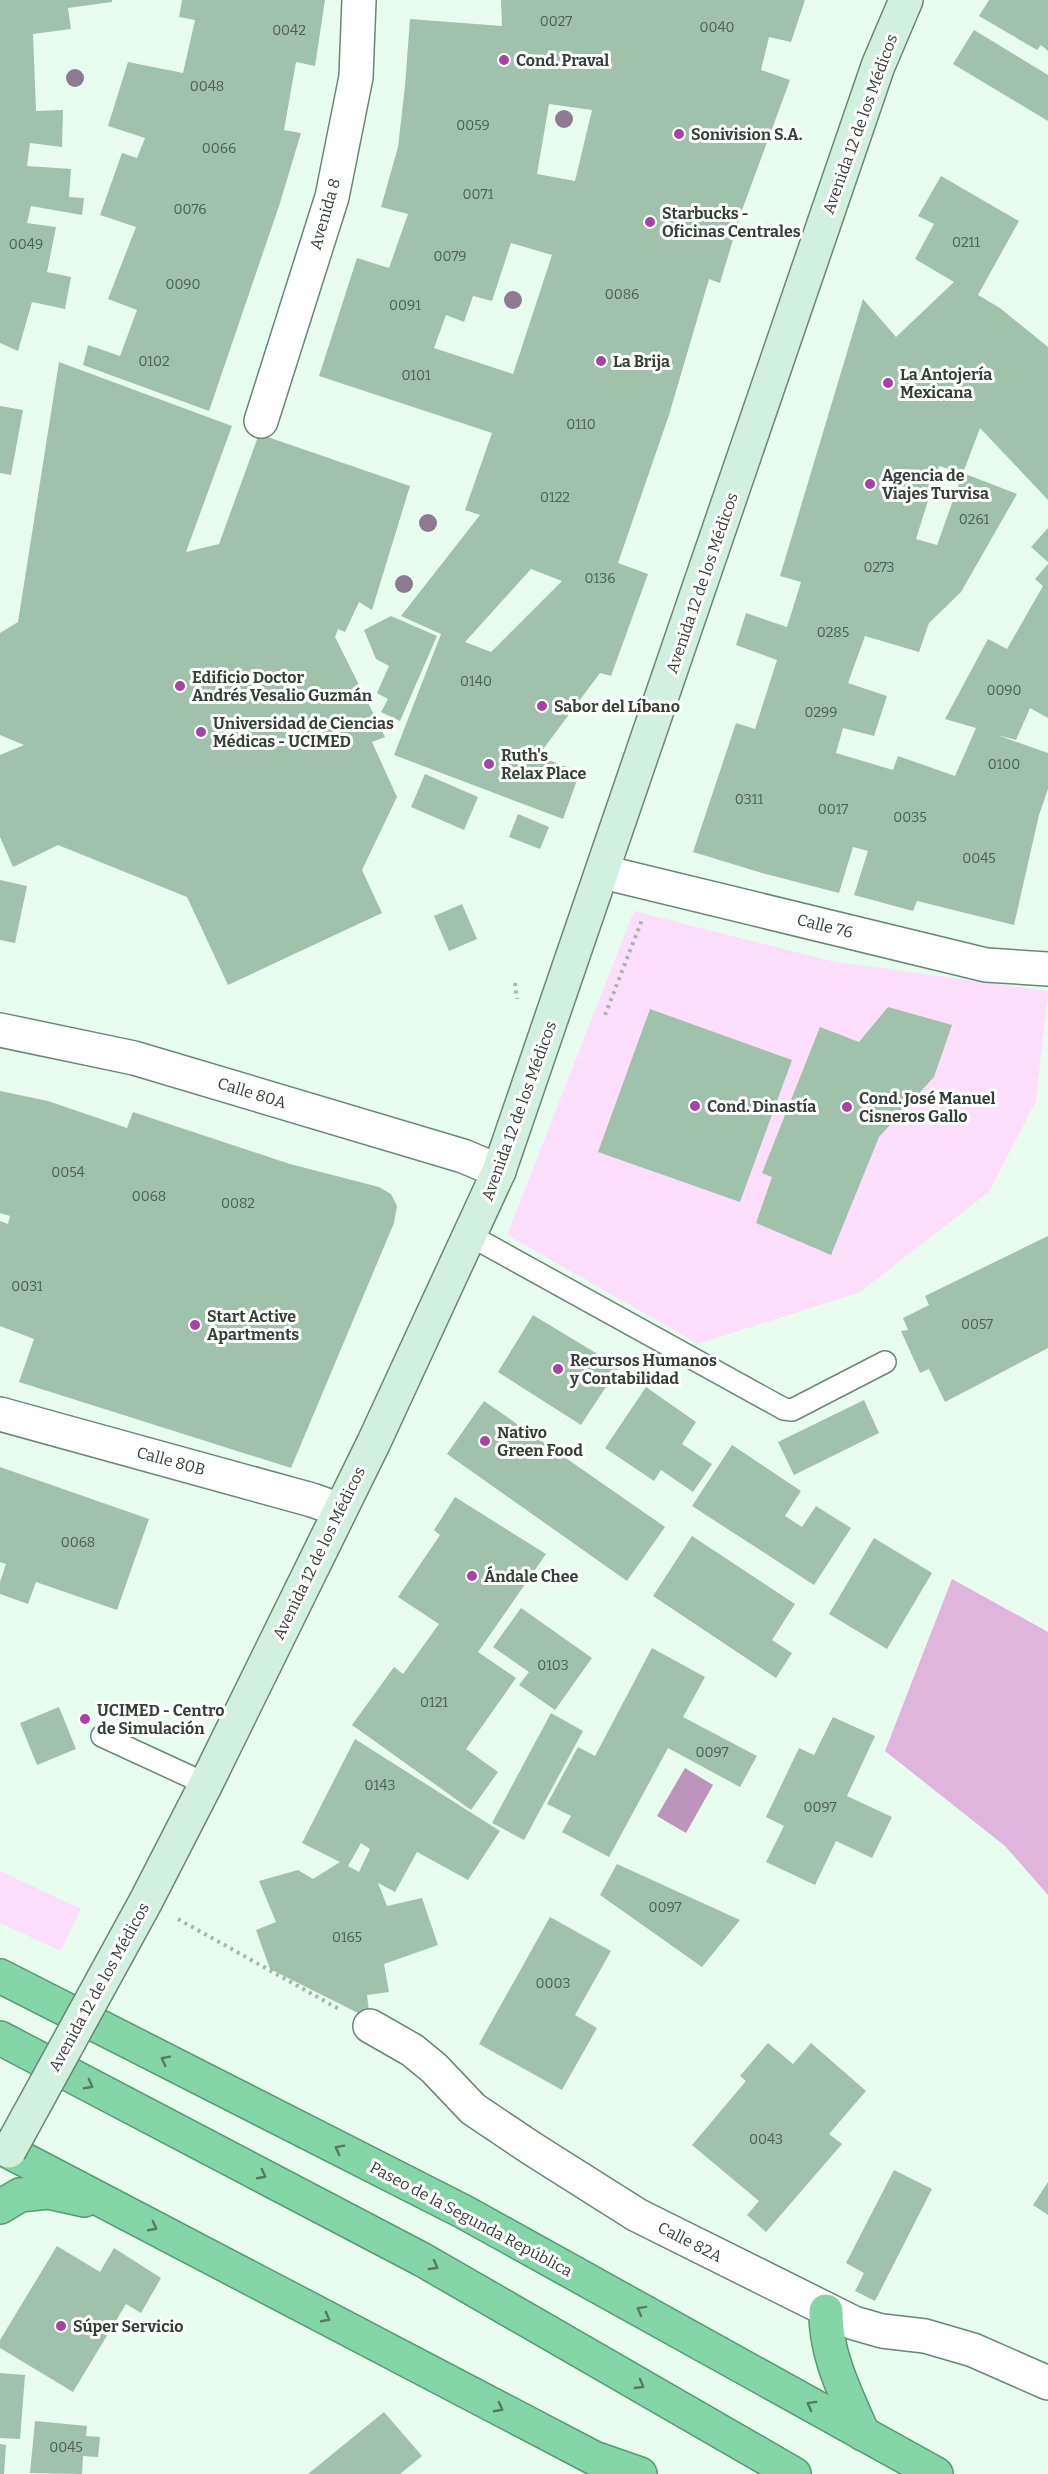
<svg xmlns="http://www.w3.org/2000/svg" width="1048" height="2474" font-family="Bitter,serif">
  <rect width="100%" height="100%" fill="#e8fdf0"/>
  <g fill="#fddefb">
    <polygon points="634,911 831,961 1048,991 1036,1101 989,1192 860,1292 698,1344 507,1235"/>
    <polygon points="0,1871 81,1909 61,1951 0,1923"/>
  </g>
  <polygon fill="#dfb4dd" points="952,1579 1048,1632 1048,1895 1005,1846 885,1751"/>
  <polygon fill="#bd94bb" points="685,1768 713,1785 686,1833 657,1816"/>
  <g fill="#a0c1ac" fill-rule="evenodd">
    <polygon points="0,0 112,0 112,2 68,8 71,29 33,34 36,111 63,110 62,147 30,143 27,166 71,169 69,197 84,198 82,215 31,206 27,223 56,227 47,272 71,277 65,309 32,302 18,351 0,343"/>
    <polygon points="182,0 325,0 315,66 296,62 284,130 301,133 280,203 209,411 83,365 88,345 120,356 137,310 108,299 136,227 100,215 122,153 137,158 145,138 108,126 128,62 183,73 195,20 179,17"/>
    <path d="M 501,0 L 805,0 L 791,42 L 769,37 L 761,70 L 790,80 L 741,213 L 720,283 L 709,279 L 669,415 L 618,563 L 648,574 L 611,676 L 600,673 L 538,756 L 580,772 L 563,819 L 394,755 L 441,634 L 401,616 L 480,515 L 465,510 L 492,433 L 319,376 L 357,258 L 389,268 L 408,214 L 381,207 L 398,147 L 405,86 L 410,19 L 502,26 ZM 549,104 L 592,110 L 575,181 L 537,174 ZM 511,243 L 552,255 L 513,374 L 434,348 L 446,315 L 464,322 L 473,296 L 492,301 ZM 531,569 L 562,581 L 491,652 L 465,642 Z"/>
    <polygon points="989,0 1048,0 1048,51 1041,45 1037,50 979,16"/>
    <polygon points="974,30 1048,75 1048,121 953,64"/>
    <polygon points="941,176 1019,221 978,295 1000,308 1048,347 1048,500 980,428 963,473 939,466 916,539 937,545 963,473 1017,494 961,592 929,623 919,652 865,636 848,683 887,696 874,736 843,728 836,753 893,770 898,756 955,776 976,728 945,719 988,639 1007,649 1043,586 1035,579 1048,564 1048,718 1030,708 1016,740 997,735 1048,753 1048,789 1039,815 1014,925 917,901 913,911 854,895 868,851 853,847 839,893 762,873 693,852 736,723 755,729 777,660 736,645 746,613 787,627 801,582 780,576 863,299 896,337 954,282 915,259 934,224 918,216"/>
    <polygon points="59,362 232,426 186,552 219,544 259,434 410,486 372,610 359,602 345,632 338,629 335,637 385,737 372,742 397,797 362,870 382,913 228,985 187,897 58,845 13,867 0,837 0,755 24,745 0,735 0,633 18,622"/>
    <polygon points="0,406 23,410 11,475 0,473"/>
    <polygon points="1048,528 1048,562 1031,547"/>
    <polygon points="391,616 437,636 400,721 381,712 388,699 377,693 389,666 376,659 364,630"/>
    <polygon points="425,774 478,797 464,830 411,807"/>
    <polygon points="518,814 549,827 540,849 509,837"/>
    <polygon points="0,880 27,886 15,943 0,940"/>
    <polygon points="462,904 477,939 449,951 434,916"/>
    <polygon points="888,1007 952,1025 934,1077 879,1137 831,1255 756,1223 772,1177 762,1173 820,1027 859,1042"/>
    <polygon points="650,1009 792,1060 740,1202 598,1152"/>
    <polygon points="0,1091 48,1101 127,1128 133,1112 290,1164 379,1187 391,1194 397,1206 394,1223 291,1468 19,1382 34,1339 0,1326 0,1221 8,1224 10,1216 0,1213"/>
    <polygon points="1048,1236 1048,1348 945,1402 929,1369 920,1373 901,1331 908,1330 903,1318 929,1305 925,1296"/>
    <polygon points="533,1315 619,1367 581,1425 498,1372"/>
    <polygon points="646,1387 696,1422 682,1444 712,1464 693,1492 661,1470 654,1481 605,1448"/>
    <polygon points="864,1400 879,1433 794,1475 778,1442"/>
    <polygon points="484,1401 665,1527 627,1581 447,1454"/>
    <polygon points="732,1445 801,1491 785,1516 802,1527 816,1506 851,1528 814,1585 692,1506"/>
    <polygon points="0,1467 149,1519 117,1610 36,1582 28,1604 0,1594 0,1582 6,1564 0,1562"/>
    <polygon points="455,1497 546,1554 478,1652 516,1678 466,1749 498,1772 471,1810 352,1725 394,1667 403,1674 439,1624 398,1597 440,1535 434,1530"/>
    <polygon points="692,1536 795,1604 772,1640 792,1653 776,1678 653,1596"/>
    <polygon points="874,1538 932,1573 887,1649 829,1614"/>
    <polygon points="521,1608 592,1658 555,1710 519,1685 529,1672 493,1647"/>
    <polygon points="652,1648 705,1677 683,1717 757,1756 740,1787 668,1748 609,1857 562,1832 571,1816 547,1804 578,1747 595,1756"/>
    <polygon points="59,1707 76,1749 37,1765 20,1723"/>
    <polygon points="551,1713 583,1731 524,1840 492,1823"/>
    <polygon points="833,1717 875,1736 847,1796 892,1817 872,1858 836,1841 815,1885 766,1862 784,1826 766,1817 799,1748 814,1755"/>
    <path d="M 355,1739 L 500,1831 L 468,1880 L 417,1852 L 395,1892 L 378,1883 L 387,1906 L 422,1898 L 438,1945 L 384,1964 L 389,1992 L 367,1995 L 370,2019 L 270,1969 L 256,1930 L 276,1922 L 259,1881 L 298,1870 L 313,1879 L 340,1862 L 302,1843 ZM 361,1843 L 370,1849 L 359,1872 L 348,1866 Z"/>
    <polygon points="617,1864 740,1920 702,1967 600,1895"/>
    <polygon points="550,1917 611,1951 575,2015 597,2028 562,2090 479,2044"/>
    <polygon points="768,2043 793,2064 811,2043 866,2091 829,2134 842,2144 766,2232 747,2215 759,2201 692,2145 746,2081 740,2076"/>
    <polygon points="894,2170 932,2189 875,2301 855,2291 864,2273 846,2263"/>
    <polygon points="1048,2182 1048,2215 1033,2205"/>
    <polygon points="57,2246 100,2272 114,2248 161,2278 141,2313 126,2304 73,2392 0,2348 0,2340"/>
    <polygon points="0,2373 25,2375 20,2439 0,2438"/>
    <polygon points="384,2412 422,2456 400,2474 308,2474"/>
    <polygon points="35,2421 87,2426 86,2436 100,2437 98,2457 83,2456 82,2474 30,2473"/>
    <polygon points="0,2444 6,2445 4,2474 0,2474"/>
  </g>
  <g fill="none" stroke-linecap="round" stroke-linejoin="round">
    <g stroke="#688874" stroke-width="24">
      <g id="service">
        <polyline points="471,1236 784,1409 792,1410 885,1362"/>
        <polyline points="102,1736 206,1784"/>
      </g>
    </g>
    <g stroke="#688874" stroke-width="36">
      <g id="minor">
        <polyline points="261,421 332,197 356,77 359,0"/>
        <polyline points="603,872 986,965 1048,969"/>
        <polyline points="0,1030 134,1058 463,1156 499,1171"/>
        <polyline points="0,1414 312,1500 340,1510"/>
        <polyline points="370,2026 412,2050 434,2068 473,2109 531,2148 637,2215 854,2323 882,2331 925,2336 973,2350 1048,2383"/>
      </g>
    </g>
    <g stroke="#688874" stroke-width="36">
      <polyline id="secondary" points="146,1901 206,1784 374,1442 499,1171 878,66 906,0"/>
    </g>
    <g stroke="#549b73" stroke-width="36">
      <g id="trunk">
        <polyline points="0,1976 464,2212 936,2474"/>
        <polyline points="0,2038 423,2260 794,2474"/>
        <polyline points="0,2147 594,2458 640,2474"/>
        <polyline points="0,2207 20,2195 48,2192 84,2200"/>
        <path d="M 826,2311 C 825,2355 846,2394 863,2434"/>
      </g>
    </g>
    <g stroke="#a5b7ac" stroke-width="4" stroke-dasharray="3 4.5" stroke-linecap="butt">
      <polyline points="515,983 517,999"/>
      <polyline points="605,1015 642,920"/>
      <polyline points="178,1919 339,2009"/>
    </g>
    <use href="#service" stroke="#fff" stroke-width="21"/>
    <use href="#minor" stroke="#fff" stroke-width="33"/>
    <use href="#secondary" stroke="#d1f0df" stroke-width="33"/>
    <use href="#trunk" stroke="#84d6a8" stroke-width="33"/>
    <g stroke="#688874" stroke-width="36" stroke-linecap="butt">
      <polyline id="secondary-bridge" points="9,2151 146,1901"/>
    </g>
    <use href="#secondary-bridge" stroke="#d1f0df" stroke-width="33"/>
  </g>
  <g fill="#8e7b91">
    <circle cx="75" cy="78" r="9"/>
    <circle cx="564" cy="119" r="9"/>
    <circle cx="513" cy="300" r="9"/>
    <circle cx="428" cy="523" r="9"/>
    <circle cx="404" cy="584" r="9"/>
  </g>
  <defs><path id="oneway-chevron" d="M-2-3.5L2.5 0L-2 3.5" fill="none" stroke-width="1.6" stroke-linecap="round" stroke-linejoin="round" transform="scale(1.5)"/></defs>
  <g stroke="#537c65">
    <use href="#oneway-chevron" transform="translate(165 2060) rotate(-153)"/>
    <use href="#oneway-chevron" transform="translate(89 2085) rotate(28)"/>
    <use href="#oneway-chevron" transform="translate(339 2149) rotate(-153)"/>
    <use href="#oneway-chevron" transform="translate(262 2175) rotate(28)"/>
    <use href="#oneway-chevron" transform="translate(153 2227) rotate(28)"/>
    <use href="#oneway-chevron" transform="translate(434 2266) rotate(30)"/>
    <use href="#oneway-chevron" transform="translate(641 2310) rotate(-151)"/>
    <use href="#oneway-chevron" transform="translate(326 2318) rotate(28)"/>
    <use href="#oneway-chevron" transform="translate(640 2385) rotate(30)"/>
    <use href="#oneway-chevron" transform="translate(811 2405) rotate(-151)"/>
    <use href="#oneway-chevron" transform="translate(499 2408) rotate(28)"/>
  </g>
  <g fill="#a842a7" stroke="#fff" stroke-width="2">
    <circle cx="504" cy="60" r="6"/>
    <circle cx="679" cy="134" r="6"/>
    <circle cx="650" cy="222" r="6"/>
    <circle cx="601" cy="361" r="6"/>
    <circle cx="888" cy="383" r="6"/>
    <circle cx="870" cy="484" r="6"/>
    <circle cx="180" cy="686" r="6"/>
    <circle cx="542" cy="706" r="6"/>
    <circle cx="201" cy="732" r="6"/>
    <circle cx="489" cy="764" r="6"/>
    <circle cx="695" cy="1106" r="6"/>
    <circle cx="847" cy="1107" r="6"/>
    <circle cx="195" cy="1325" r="6"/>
    <circle cx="558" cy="1369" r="6"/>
    <circle cx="485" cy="1441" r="6"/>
    <circle cx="472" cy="1576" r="6"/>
    <circle cx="85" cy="1719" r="6"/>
    <circle cx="61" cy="2326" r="6"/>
  </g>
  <g text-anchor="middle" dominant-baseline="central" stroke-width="6" stroke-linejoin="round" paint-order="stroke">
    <g font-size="14" fill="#4e6055">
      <text x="556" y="21">0027</text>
      <text x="717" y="27">0040</text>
      <text x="289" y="30">0042</text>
      <text x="207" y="86">0048</text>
      <text x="473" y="125">0059</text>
      <text x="219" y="148">0066</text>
      <text x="478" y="194">0071</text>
      <text x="190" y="209">0076</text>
      <text x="966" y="242">0211</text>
      <text x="26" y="244">0049</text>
      <text x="450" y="256">0079</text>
      <text x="183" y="284">0090</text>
      <text x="622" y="294">0086</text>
      <text x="405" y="305">0091</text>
      <text x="154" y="361">0102</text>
      <text x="416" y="375">0101</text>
      <text x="581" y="424">0110</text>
      <text x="555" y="497">0122</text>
      <text x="974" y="519">0261</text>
      <text x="879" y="567">0273</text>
      <text x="600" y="578">0136</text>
      <text x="833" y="632">0285</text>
      <text x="476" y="681">0140</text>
      <text x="1004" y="690">0090</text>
      <text x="821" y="712">0299</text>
      <text x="1004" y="764">0100</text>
      <text x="749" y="799">0311</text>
      <text x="833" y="809">0017</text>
      <text x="910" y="817">0035</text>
      <text x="979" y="858">0045</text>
      <text x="68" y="1172">0054</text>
      <text x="149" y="1196">0068</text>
      <text x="238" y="1203">0082</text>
      <text x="27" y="1286">0031</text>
      <text x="977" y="1324">0057</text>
      <text x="78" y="1542">0068</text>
      <text x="553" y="1665">0103</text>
      <text x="434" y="1702">0121</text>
      <text x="712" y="1752">0097</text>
      <text x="380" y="1785">0143</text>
      <text x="820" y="1807">0097</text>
      <text x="665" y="1907">0097</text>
      <text x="347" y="1937">0165</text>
      <text x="553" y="1983">0003</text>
      <text x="766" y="2139">0043</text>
      <text x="66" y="2447">0045</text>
    </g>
    <g font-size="16" font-weight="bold" fill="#334038" stroke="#fff" text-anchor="start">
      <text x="516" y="60">Cond. Praval</text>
      <text x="691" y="134">Sonivision S.A.</text>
      <text x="662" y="213">Starbucks -<tspan x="662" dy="18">Oficinas Centrales</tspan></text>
      <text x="613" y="361">La Brija</text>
      <text x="900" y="374">La Antojería<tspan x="900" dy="18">Mexicana</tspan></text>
      <text x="882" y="475">Agencia de<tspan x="882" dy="18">Viajes Turvisa</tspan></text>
      <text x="192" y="677">Edificio Doctor<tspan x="192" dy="18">Andrés Vesalio Guzmán</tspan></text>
      <text x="554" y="706">Sabor del Líbano</text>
      <text x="213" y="723">Universidad de Ciencias<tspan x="213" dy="18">Médicas - UCIMED</tspan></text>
      <text x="501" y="755">Ruth's<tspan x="501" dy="18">Relax Place</tspan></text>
      <text x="859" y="1098">Cond. José Manuel<tspan x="859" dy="18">Cisneros Gallo</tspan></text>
      <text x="707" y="1106">Cond. Dinastía</text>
      <text x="207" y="1316">Start Active<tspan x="207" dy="18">Apartments</tspan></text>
      <text x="570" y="1360">Recursos Humanos<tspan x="570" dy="18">y Contabilidad</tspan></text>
      <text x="497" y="1432">Nativo<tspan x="497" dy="18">Green Food</tspan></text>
      <text x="484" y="1576">Ándale Chee</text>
      <text x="97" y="1710">UCIMED - Centro<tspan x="97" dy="18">de Simulación</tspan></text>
      <text x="73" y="2326">Súper Servicio</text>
    </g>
    <g font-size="16" fill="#334038" stroke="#fff">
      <text transform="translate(860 124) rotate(-70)">Avenida 12 de los Médicos</text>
      <text transform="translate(325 214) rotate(-74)">Avenida 8</text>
      <text transform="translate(702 583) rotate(-71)">Avenida 12 de los Médicos</text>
      <text transform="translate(825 926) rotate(14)">Calle 76</text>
      <text transform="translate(252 1093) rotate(17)">Calle 80A</text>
      <text transform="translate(519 1111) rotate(-70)">Avenida 12 de los Médicos</text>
      <text transform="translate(171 1461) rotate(15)">Calle 80B</text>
      <text transform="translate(319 1553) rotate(-64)">Avenida 12 de los Médicos</text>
      <text transform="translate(99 1987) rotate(-61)">Avenida 12 de los Médicos</text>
      <text transform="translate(471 2219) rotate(28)">Paseo de la Segunda República</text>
      <text transform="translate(690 2242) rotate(27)">Calle 82A</text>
    </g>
  </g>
</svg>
